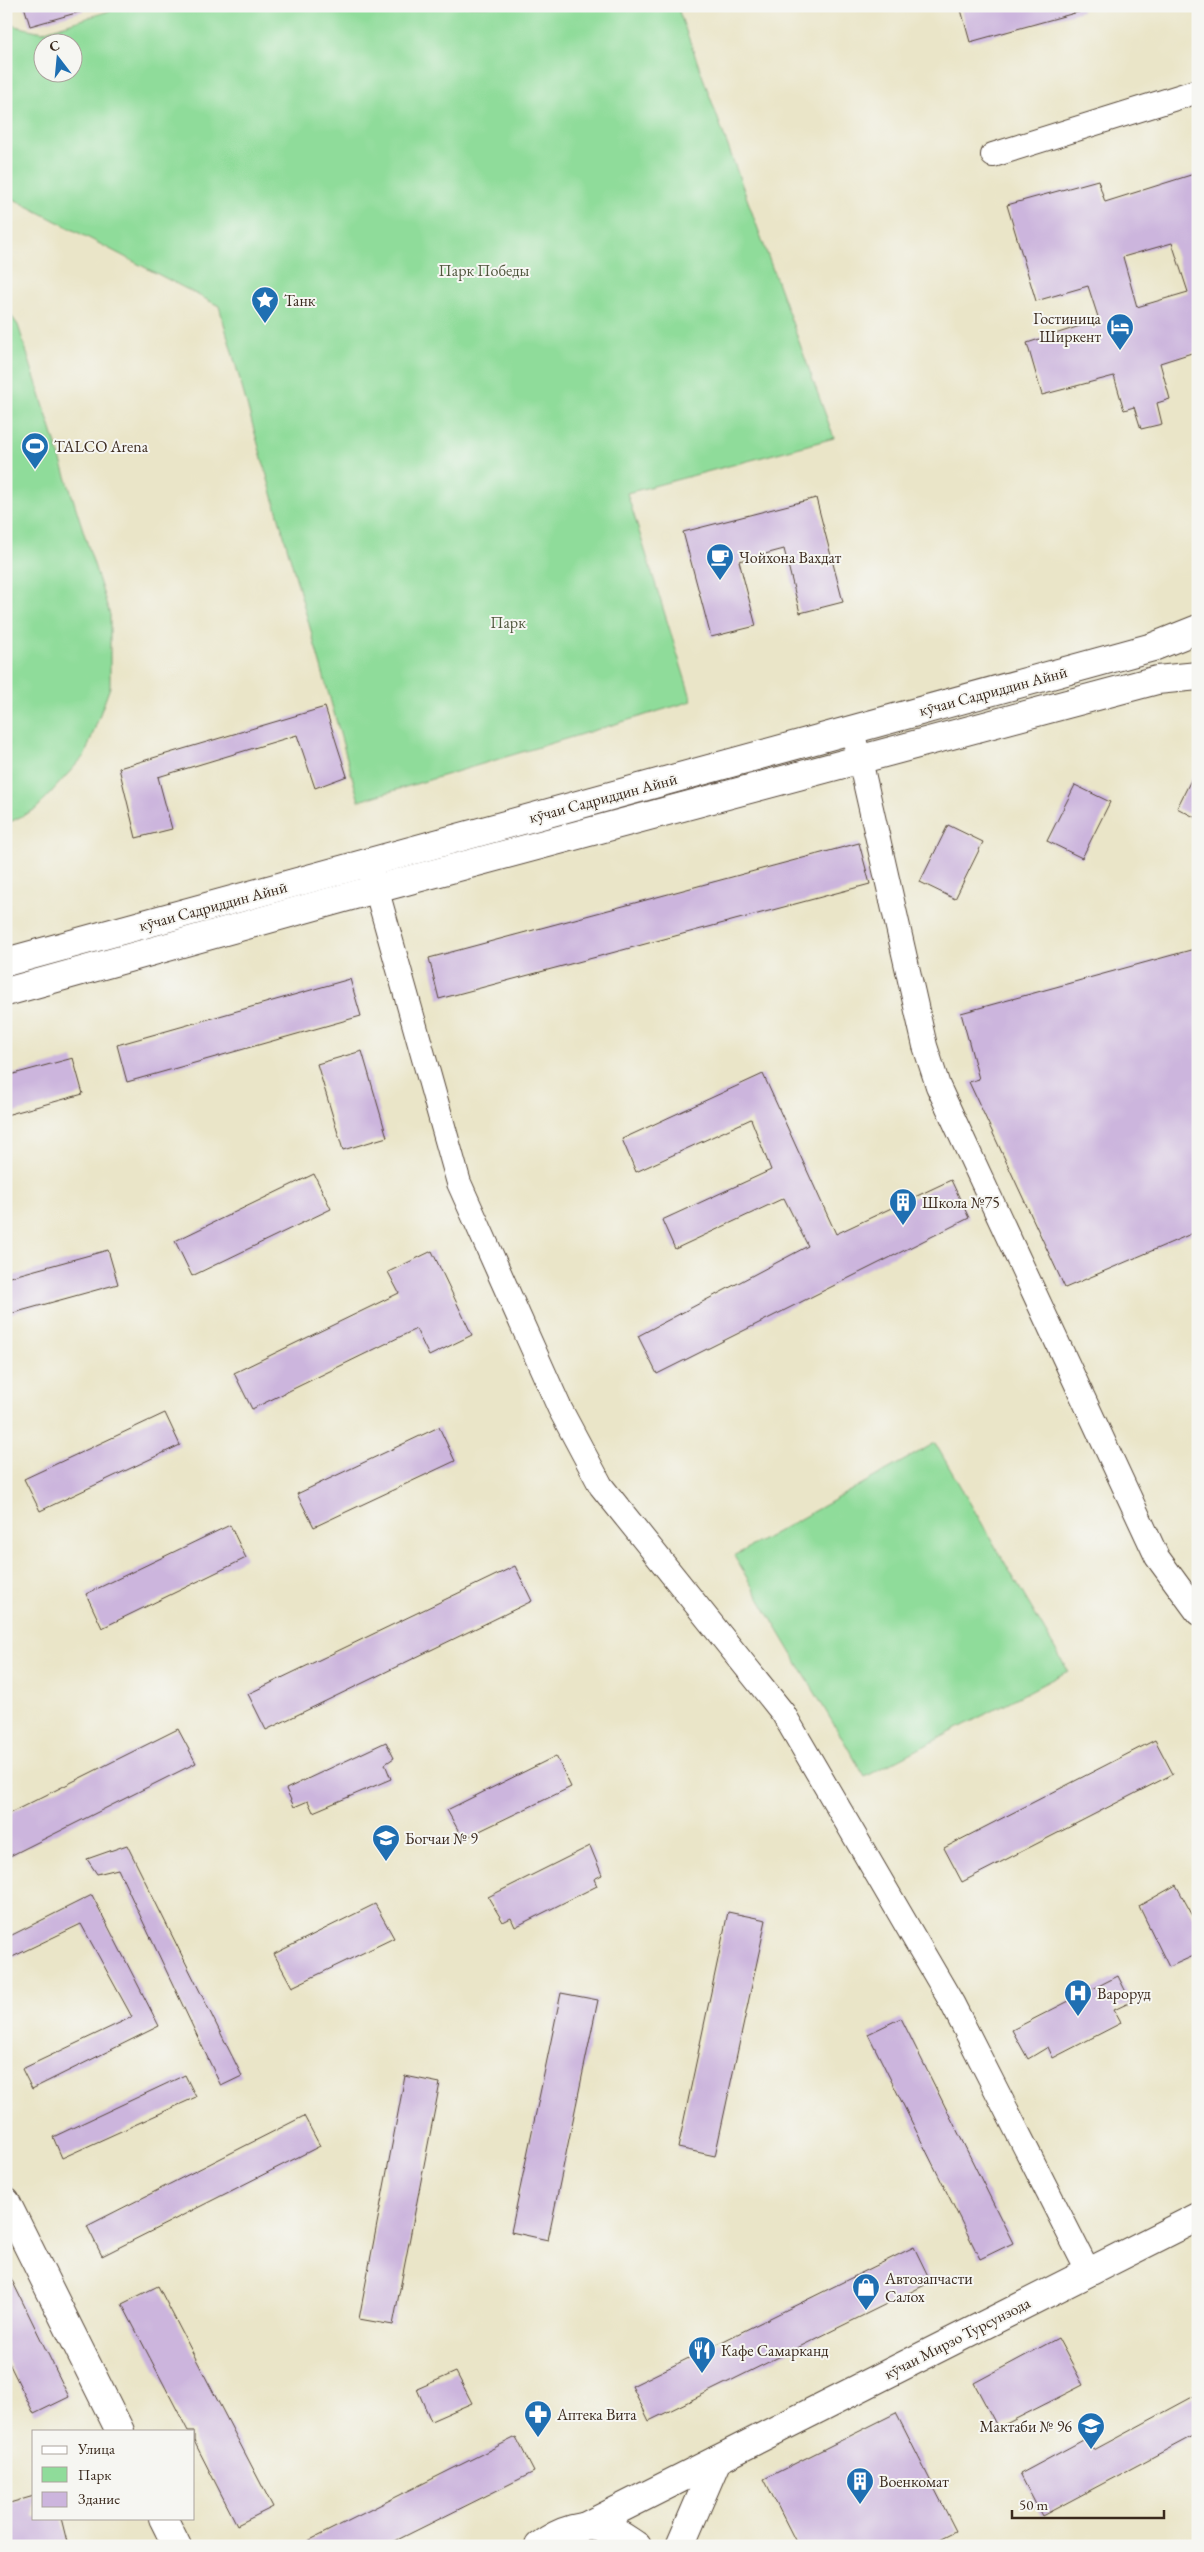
<svg xmlns="http://www.w3.org/2000/svg" width="1204" height="2552" font-family="'EB Garamond',serif">
  <rect width="100%" height="100%" fill="#f6f6f2"/>
  <filter id="ink" filterUnits="userSpaceOnUse"><feTurbulence type="fractalNoise" baseFrequency=".02" numOctaves="2"/><feDisplacementMap in="SourceGraphic" scale="10" xChannelSelector="R" yChannelSelector="G"/><feConvolveMatrix kernelMatrix="1 2 1 2 8 2 1 2 1" color-interpolation-filters="sRGB"/></filter>
  <filter id="wash" filterUnits="userSpaceOnUse"><feTurbulence type="fractalNoise" baseFrequency=".0096" numOctaves="4" result="noise"/><feDisplacementMap in="SourceGraphic" scale="20" xChannelSelector="R" yChannelSelector="G"/><feGaussianBlur stdDeviation="1.12" result="paint"/><feColorMatrix in="noise" values="0 0 0 0 0 0 0 0 0 0 0 0 0 0 0 0 0 1.4 0 .05"/><feComposite in="paint" operator="in"/></filter>
  <g filter="url(#wash)">
    <rect width="100%" height="100%" fill="#eae5c8"/>
    <g fill="#8fdc9a" stroke="#65835c" fill-rule="evenodd">
      <path d="M 125,6 L 677,6 L 834,438 L 627,493 L 692,701 L 359,801 L 219,306 L 6,195 L 6,24 L 42,32 ZM 42,42 L 72,42 L 72,72 L 42,72 Z"/>
      <polygon points="6,309 18,325 110,615 110,687 85,755 36,809 6,824"/>
      <polygon points="935,1443 1068,1671 865,1777 734,1556"/>
    </g>
    <g id="blocks">
      <g fill="#ccb5dd" fill-rule="evenodd">
        <polygon points="24,6 83,6 83,11 30,26"/>
        <polygon points="960,6 1081,6 1082,11 970,42"/>
        <path d="M 1194,174 L 1198,187 L 1198,351 L 1160,363 L 1170,399 L 1157,403 L 1162,424 L 1141,429 L 1134,407 L 1124,410 L 1114,376 L 1042,395 L 1027,343 L 1099,320 L 1088,286 L 1036,301 L 1007,205 L 1098,180 L 1105,202 ZM 1172,243 L 1188,292 L 1137,307 L 1123,257 Z"/>
        <polygon points="816,498 843,602 800,613 784,549 739,561 756,626 711,637 683,532"/>
        <polygon points="325,707 347,776 315,788 297,735 158,777 172,829 136,838 119,768"/>
        <polygon points="1198,766 1198,819 1177,808"/>
        <polygon points="1075,785 1110,802 1082,858 1047,841"/>
        <polygon points="948,825 983,842 955,899 920,882"/>
        <polygon points="859,843 870,884 439,999 429,958"/>
        <polygon points="1198,948 1198,1231 1065,1288 969,1082 979,1079 961,1013"/>
        <polygon points="350,979 361,1016 127,1082 117,1045"/>
        <polygon points="362,1051 387,1137 343,1150 317,1064"/>
        <polygon points="73,1058 83,1094 6,1115 6,1076"/>
        <polygon points="763,1074 836,1234 951,1180 969,1218 657,1374 638,1336 808,1246 784,1198 675,1249 662,1220 771,1170 751,1119 636,1172 622,1139"/>
        <polygon points="314,1174 331,1209 192,1276 175,1241"/>
        <polygon points="108,1250 118,1284 6,1315 6,1278"/>
        <polygon points="432,1251 472,1335 429,1356 416,1329 252,1409 234,1373 399,1293 388,1272"/>
        <polygon points="165,1413 180,1445 40,1511 24,1479"/>
        <polygon points="439,1427 455,1461 314,1527 297,1494"/>
        <polygon points="230,1525 246,1558 102,1628 86,1594"/>
        <polygon points="515,1566 532,1601 266,1730 248,1694"/>
        <polygon points="178,1729 196,1763 6,1858 6,1815"/>
        <polygon points="1155,1740 1173,1774 962,1882 944,1848"/>
        <polygon points="386,1742 394,1758 385,1764 391,1779 313,1812 308,1801 294,1807 286,1789"/>
        <polygon points="556,1756 571,1787 463,1839 447,1810"/>
        <polygon points="127,1845 242,2076 221,2086 118,1869 97,1874 87,1859"/>
        <polygon points="590,1846 602,1875 594,1879 597,1886 515,1927 511,1918 503,1922 488,1897"/>
        <polygon points="1176,1885 1198,1925 1198,1954 1169,1967 1139,1906"/>
        <polygon points="92,1895 159,2026 32,2089 22,2069 132,2017 81,1924 6,1960 6,1938"/>
        <polygon points="375,1904 394,1938 292,1987 274,1954"/>
        <polygon points="728,1912 766,1920 715,2156 678,2148"/>
        <polygon points="1118,1976 1131,2002 1114,2010 1121,2023 1053,2058 1048,2047 1028,2059 1012,2030"/>
        <polygon points="561,1993 598,2000 548,2240 511,2232"/>
        <polygon points="901,2018 1013,2243 980,2259 868,2034"/>
        <polygon points="185,2075 196,2097 62,2158 53,2137"/>
        <polygon points="405,2076 440,2083 393,2325 359,2319"/>
        <polygon points="304,2116 320,2146 102,2256 87,2226"/>
        <polygon points="914,2247 931,2282 649,2421 632,2386"/>
        <polygon points="6,2268 69,2397 34,2414 6,2357"/>
        <polygon points="158,2286 273,2507 237,2525 194,2441 194,2431 188,2431 122,2304"/>
        <polygon points="1058,2338 1083,2385 998,2428 974,2383"/>
        <polygon points="456,2372 472,2403 431,2421 417,2389"/>
        <polygon points="1198,2394 1198,2433 1042,2516 1020,2474 1087,2438 1094,2450"/>
        <polygon points="896,2413 956,2531 926,2546 798,2546 764,2479"/>
        <polygon points="516,2437 534,2472 385,2546 298,2546"/>
        <polygon points="34,2496 34,2518 61,2518 68,2546 11,2546 6,2530 6,2504"/>
      </g>
    </g>
  </g>
  <g filter="url(#ink)">
    <use href="#blocks" fill-opacity="0" stroke="#554638" stroke-width="1"/>
    <g fill="none" stroke-linecap="round" stroke-linejoin="round">
      <g stroke="#554638" stroke-width="26">
        <g id="street">
          <polyline points="993,155 1198,91"/>
          <polyline points="851,729 860,760 925,1046 938,1086 1157,1557 1198,1613"/>
          <polyline points="371,870 459,1183 560,1409 601,1486 783,1713 952,2003 1088,2271"/>
        </g>
      </g>
      <g stroke="#554638" stroke-width="30">
        <g id="secondary">
          <polyline points="6,962 1153,647 1198,629"/>
          <polyline points="6,992 376,889 1157,680 1198,676"/>
          <polyline points="6,2202 120,2431"/>
          <polyline points="163,2518 177,2546"/>
          <polyline points="586,2526 1198,2217"/>
          <path d="M 539,2546 C 559,2531 585,2521 610,2530 C 619,2533 629,2541 637,2546"/>
          <polyline points="680,2546 717,2460"/>
        </g>
      </g>
      <use href="#street" stroke="#fff" stroke-width="24"/>
      <use href="#secondary" stroke="#fff" stroke-width="28"/>
    </g>
  </g>
  <defs>
    <g id="sight-pin" transform="scale(1.4375)"><path d="M0 17L-7.5 6A9.5 9.5 0 1 1 7.5 6Z" fill="#1f6fb2" stroke="#f6f6f2"/><path d="M0-6L1.8-2.2L6-1.7L2.9 1.2L3.7 5.4L0 3.3L-3.7 5.4L-2.9 1.2L-6-1.7L-1.8-2.2Z" fill="#fff"/></g>
    <g id="hotel-pin" transform="scale(1.4375)"><path d="M0 17L-7.5 6A9.5 9.5 0 1 1 7.5 6Z" fill="#1f6fb2" stroke="#f6f6f2"/><path d="M-6-4.5h1.5V1H6V5H4.5V3h-9V5H-6ZM-4 0a1.8 1.8 0 1 1 3.6 0ZM.5 0V-2.5h3Q6-2.5 6 0Z" fill="#fff"/></g>
    <g id="stadium-pin" transform="scale(1.4375)"><path d="M0 17L-7.5 6A9.5 9.5 0 1 1 7.5 6Z" fill="#1f6fb2" stroke="#f6f6f2"/><path d="M0-5a6.5 5 0 1 0 0 10a6.5 5 0 1 0 0-10ZM-3.5-1.8h7v3.6h-7Z" fill="#fff"/></g>
    <g id="cafe-pin" transform="scale(1.4375)"><path d="M0 17L-7.5 6A9.5 9.5 0 1 1 7.5 6Z" fill="#1f6fb2" stroke="#f6f6f2"/><path d="M-5.5-4.5H6V0H3Q3 3.5 0 3.5H-2.5Q-5.5 3.5-5.5 0ZM3-3.2v2h1.7v-2ZM-6 4.5H4V6H-6Z" fill="#fff"/></g>
    <g id="building-pin" transform="scale(1.4375)"><path d="M0 17L-7.5 6A9.5 9.5 0 1 1 7.5 6Z" fill="#1f6fb2" stroke="#f6f6f2"/><path d="M-4-6H4V6H1V3H-1V6H-4ZM-2.5-4.3h1.7v1.8h-1.7ZM.8-4.3h1.7v1.8H.8ZM-2.5-1h1.7V.8h-1.7ZM.8-1h1.7V.8H.8Z" fill="#fff"/></g>
    <g id="school-pin" transform="scale(1.4375)"><path d="M0 17L-7.5 6A9.5 9.5 0 1 1 7.5 6Z" fill="#1f6fb2" stroke="#f6f6f2"/><path d="M0-5L7-2L0 1L-7-2ZM-4 1L0 2.5L4 1V4Q0 6-4 4Z" fill="#fff"/></g>
    <g id="hospital-pin" transform="scale(1.4375)"><path d="M0 17L-7.5 6A9.5 9.5 0 1 1 7.5 6Z" fill="#1f6fb2" stroke="#f6f6f2"/><path d="M-5-5h3v3.5h4V-5h3V5h-3V1.5h-4V5h-3Z" fill="#fff"/></g>
    <g id="shop-pin" transform="scale(1.4375)"><path d="M0 17L-7.5 6A9.5 9.5 0 1 1 7.5 6Z" fill="#1f6fb2" stroke="#f6f6f2"/><path d="M-5-2.5h2.3a2.7 3.5 0 0 1 5.4 0H5L5.5 6h-11ZM-1.5-2.5h3a1.5 2.3 0 0 0-3 0Z" fill="#fff"/></g>
    <g id="restaurant-pin" transform="scale(1.4375)"><path d="M0 17L-7.5 6A9.5 9.5 0 1 1 7.5 6Z" fill="#1f6fb2" stroke="#f6f6f2"/><path d="M-5-6h1v4h1v-4h1v4h1v-4h1v5L-1.5 .5V6h-2V.5L-5-1ZM5-6V6H3V1.5H1.5Q1.5-4 5-6Z" fill="#fff"/></g>
    <g id="pharmacy-pin" transform="scale(1.4375)"><path d="M0 17L-7.5 6A9.5 9.5 0 1 1 7.5 6Z" fill="#1f6fb2" stroke="#f6f6f2"/><path d="M-2-6h4v4h4v4h-4v4h-4v-4h-4v-4h4Z" fill="#fff"/></g>
  </defs>
  <g fill-rule="evenodd">
    <use href="#sight-pin" x="265" y="300"/>
    <use href="#hotel-pin" x="1120" y="327"/>
    <use href="#stadium-pin" x="35" y="446"/>
    <use href="#cafe-pin" x="720" y="557"/>
    <use href="#building-pin" x="903" y="1202"/>
    <use href="#school-pin" x="386" y="1838"/>
    <use href="#hospital-pin" x="1078" y="1993"/>
    <use href="#shop-pin" x="866" y="2287"/>
    <use href="#restaurant-pin" x="702" y="2350"/>
    <use href="#pharmacy-pin" x="538" y="2414"/>
    <use href="#school-pin" x="1091" y="2426"/>
    <use href="#building-pin" x="860" y="2481"/>
  </g>
  <g text-anchor="middle" dominant-baseline="central" stroke-width="4" stroke-linejoin="round" paint-order="stroke">
    <g font-size="16" fill="#50563d" stroke="#f6f6f2">
      <text x="484" y="270">Парк Победы</text>
      <text x="508" y="622">Парк</text>
    </g>
    <g font-size="16" fill="#3b2a1e" stroke="#f6f6f2" text-anchor="start">
      <text x="284" y="300">Танк</text>
      <text x="1101" y="318" text-anchor="end">Гостиница<tspan x="1101" dy="18">Ширкент</tspan></text>
      <text x="54" y="446">TALCO Arena</text>
      <text x="739" y="557">Чойхона Вахдат</text>
      <text x="922" y="1202">Школа №75</text>
      <text x="405" y="1838">Богчаи № 9</text>
      <text x="1097" y="1993">Вароруд</text>
      <text x="885" y="2278">Автозапчасти<tspan x="885" dy="18">Салох</tspan></text>
      <text x="721" y="2350">Кафе Самарканд</text>
      <text x="557" y="2414">Аптека Вита</text>
      <text x="1072" y="2426" text-anchor="end">Мактаби № 96</text>
      <text x="879" y="2481">Военкомат</text>
    </g>
    <g font-size="16" fill="#3b2a1e" stroke="#f6f6f2">
      <text transform="translate(993 691) rotate(-15)">кӯчаи Садриддин Айнӣ</text>
      <text transform="translate(603 798) rotate(-15)">кӯчаи Садриддин Айнӣ</text>
      <text transform="translate(213 906) rotate(-15)">кӯчаи Садриддин Айнӣ</text>
      <text transform="translate(957 2338) rotate(-27)">кӯчаи Мирзо Турсунзода</text>
    </g>
  </g>
  <rect width="1204" height="2552" fill="none" stroke="#f6f6f2" stroke-width="25"/>
  <rect x="32" y="2430" width="162" height="90" fill="#f6f6f2" stroke="#aba49d"/>
  <rect x="42" y="2446" width="25" height="8" fill="#ffffff" stroke="#aba49d"/>
  <text x="78" y="2454" font-size="15" fill="#3b2a1e">Улица</text>
  <rect x="42" y="2467" width="25" height="15" fill="#8fdc9a" stroke="#aba49d"/>
  <text x="78" y="2480" font-size="15" fill="#3b2a1e">Парк</text>
  <rect x="42" y="2492" width="25" height="15" fill="#ccb5dd" stroke="#aba49d"/>
  <text x="78" y="2504" font-size="15" fill="#3b2a1e">Здание</text>
  <g transform="translate(58 58) rotate(344)"><circle r="24" fill="#f6f6f2" stroke="#aba49d"/>
  <path d="M0-4L9 19L0 12L-9 19Z" fill="#1f6fb2"/>
  <text y="-8" font-size="14" font-weight="bold" text-anchor="middle" fill="#3b2a1e">С</text>
  </g>
  <path d="M1012 2510v8h152v-8" fill="none" stroke="#3b2a1e" stroke-width="2.5"/>
  <text x="1019" y="2510" font-size="15" fill="#3b2a1e" stroke="#f6f6f2" stroke-width="4" paint-order="stroke">50 m</text>
</svg>
